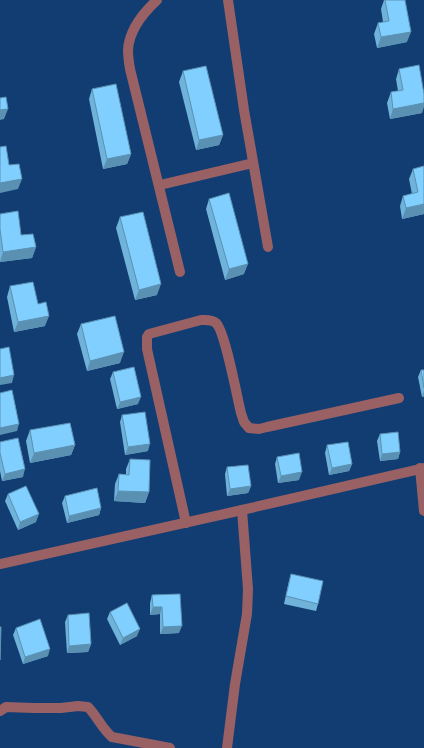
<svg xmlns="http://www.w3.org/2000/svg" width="424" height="748" font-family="Karla,sans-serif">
  <rect width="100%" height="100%" fill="#123d73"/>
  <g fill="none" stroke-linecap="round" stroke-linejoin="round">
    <g stroke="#996164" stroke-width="10">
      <path d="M 157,0 C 143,13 129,30 128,50 C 128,56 129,63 130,69 L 180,272"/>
      <polyline points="228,0 244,110 268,247"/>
      <polyline points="160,185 253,163"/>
      <polyline points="420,468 424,511"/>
      <path d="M 186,523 L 147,349 L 147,337 L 149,334 L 201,320 C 206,320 211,319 216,323 C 225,331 237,397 241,413 L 244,422 L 249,428 L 259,429 L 267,427 L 399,398"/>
      <polyline points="0,564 242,510 424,468"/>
      <path d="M 0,711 L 6,707 L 34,708 L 61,708 L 78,706 L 88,707 C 97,716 102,729 112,737 L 170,748"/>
      <polyline points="227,748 235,684 247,614 248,589 242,510"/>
    </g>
  </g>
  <g fill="#6fb2da">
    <polygon points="384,0 385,0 407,42 377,48 374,34 378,23 383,22 381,9"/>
    <polygon points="399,69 422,113 390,119 387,103 391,92 398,91 396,79"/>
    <polygon points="183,71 223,135 219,145 196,150 179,82"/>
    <polygon points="92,89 131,154 127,164 103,169 89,99"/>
    <polygon points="413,169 424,214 402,219 400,206 403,196 412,194 409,179"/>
    <polygon points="209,199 244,274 225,280 206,209"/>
    <polygon points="0,214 21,235 36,247 32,258 0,262"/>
    <polygon points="120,217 157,295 135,300 116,228"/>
    <polygon points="10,286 38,304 45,326 14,332 7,297"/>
    <polygon points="81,324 120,363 87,371 77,334"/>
    <polygon points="421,370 424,370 424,397 422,397 418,377"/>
    <polygon points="113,372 138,404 117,409 110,379"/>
    <polygon points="122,415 148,451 125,455 120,422"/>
    <polygon points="30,430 75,445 71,455 30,463 26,441"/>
    <polygon points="380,434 400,452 398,459 380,461 377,441"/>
    <polygon points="0,442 23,477 2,481 0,471"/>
    <polygon points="327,445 352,464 349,471 329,475 325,453"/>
    <polygon points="277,457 299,480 278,483 275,464"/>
    <polygon points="130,459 149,492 145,503 114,501 115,484 119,474 126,474 126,469"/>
    <polygon points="227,467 251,486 248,493 227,496 225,474"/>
    <polygon points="8,494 36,522 18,530 5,501"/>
    <polygon points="65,496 101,508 99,515 67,523 62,503"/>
    <polygon points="291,574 318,604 316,611 284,604 289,581"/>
    <polygon points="180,594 179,633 160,634 160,614 150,615 150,603 152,595"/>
    <polygon points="110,612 137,636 120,645 107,619"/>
    <polygon points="68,615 91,644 88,652 67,653 65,622"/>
    <polygon points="16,628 48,656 23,664 13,635"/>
  </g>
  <g fill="#5a91b2">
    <polygon points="411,32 407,42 377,48 381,37"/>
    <polygon points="424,103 424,107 422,113 390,119 393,109"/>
    <polygon points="8,109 4,119 0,120 0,110"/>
    <polygon points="223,135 219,145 196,150 199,140"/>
    <polygon points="131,154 127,164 103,169 107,159"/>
    <polygon points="22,179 18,189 0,193 0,183"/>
    <polygon points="424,204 424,214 402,219 406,208"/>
    <polygon points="36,247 32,258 0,262 3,252"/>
    <polygon points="248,264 244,274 225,280 229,269"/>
    <polygon points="161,284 157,295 135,300 139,290"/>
    <polygon points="49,316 45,326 14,332 18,322"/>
    <polygon points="124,352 120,363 87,371 90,361"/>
    <polygon points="14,375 12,383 0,385 0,378"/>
    <polygon points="424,391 424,397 422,397"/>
    <polygon points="141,397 138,404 117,409 120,402"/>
    <polygon points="19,424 17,431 0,435 0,428"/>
    <polygon points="150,444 148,451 125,455 128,447"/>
    <polygon points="75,445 71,455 30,463 34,453"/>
    <polygon points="400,452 398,459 380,461 382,454"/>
    <polygon points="352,464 349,471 329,475 332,468"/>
    <polygon points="25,469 23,477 2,481 5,474"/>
    <polygon points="302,472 299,480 278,483 281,476"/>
    <polygon points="251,486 248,493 227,496 230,489"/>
    <polygon points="118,491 149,492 145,503 114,501"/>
    <polygon points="101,508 99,515 67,523 69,516"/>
    <polygon points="39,514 36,522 18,530 20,522"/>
    <polygon points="153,607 162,607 160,614 150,615"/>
    <polygon points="182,626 179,633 160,634 163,627"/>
    <polygon points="140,629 137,636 120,645 123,638"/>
    <polygon points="91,644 88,652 67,653 69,646"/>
    <polygon points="50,649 48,656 23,664 25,657"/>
  </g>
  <g fill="#81cffe" stroke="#5a91b2">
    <polygon points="385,0 405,0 411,32 381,37 378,23 389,21"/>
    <polygon points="419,65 424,94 424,103 393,109 391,92 403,90 399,69"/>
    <polygon points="206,66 223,135 199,140 183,71"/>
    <polygon points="116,84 131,154 107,159 92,89"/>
    <polygon points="6,97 8,109 0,110 0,98"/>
    <polygon points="6,146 9,165 19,164 22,179 0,183 0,147"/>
    <polygon points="424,166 424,204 406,208 403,196 418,192 413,169"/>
    <polygon points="229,193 248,264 229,269 209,199"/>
    <polygon points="18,211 21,235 33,234 36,247 3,252 0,229 0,214"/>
    <polygon points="143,212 161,284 139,290 120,217"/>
    <polygon points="33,282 38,304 46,302 49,316 18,322 10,286"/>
    <polygon points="115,316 124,352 90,361 81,324"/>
    <polygon points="9,347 14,375 0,378 0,349"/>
    <polygon points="134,367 141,397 120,402 113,372"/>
    <polygon points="421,370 424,370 424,388"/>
    <polygon points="12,390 19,424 0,428 0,393"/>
    <polygon points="145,412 150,444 128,447 122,415"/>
    <polygon points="70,423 75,445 34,453 30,430"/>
    <polygon points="398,432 400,452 382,454 380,434"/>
    <polygon points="18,438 25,469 5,474 0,453 0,442"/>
    <polygon points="348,442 352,464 332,468 327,445"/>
    <polygon points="299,453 302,472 281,476 277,457"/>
    <polygon points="130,459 150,460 149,492 118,491 119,474 129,475"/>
    <polygon points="248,465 251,486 230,489 227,467"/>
    <polygon points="26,486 39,514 20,522 8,494"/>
    <polygon points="97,488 101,508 69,516 65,496"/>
    <polygon points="291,574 323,581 318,604 286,596"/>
    <polygon points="180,594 182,626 163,627 162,607 153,607 152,595"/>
    <polygon points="127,603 140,629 123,638 110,612"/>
    <polygon points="89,613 91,644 69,646 68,615"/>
    <polygon points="40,619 50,649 25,657 16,628"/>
    <polygon points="0,627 1,627 0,660"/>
  </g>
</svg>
